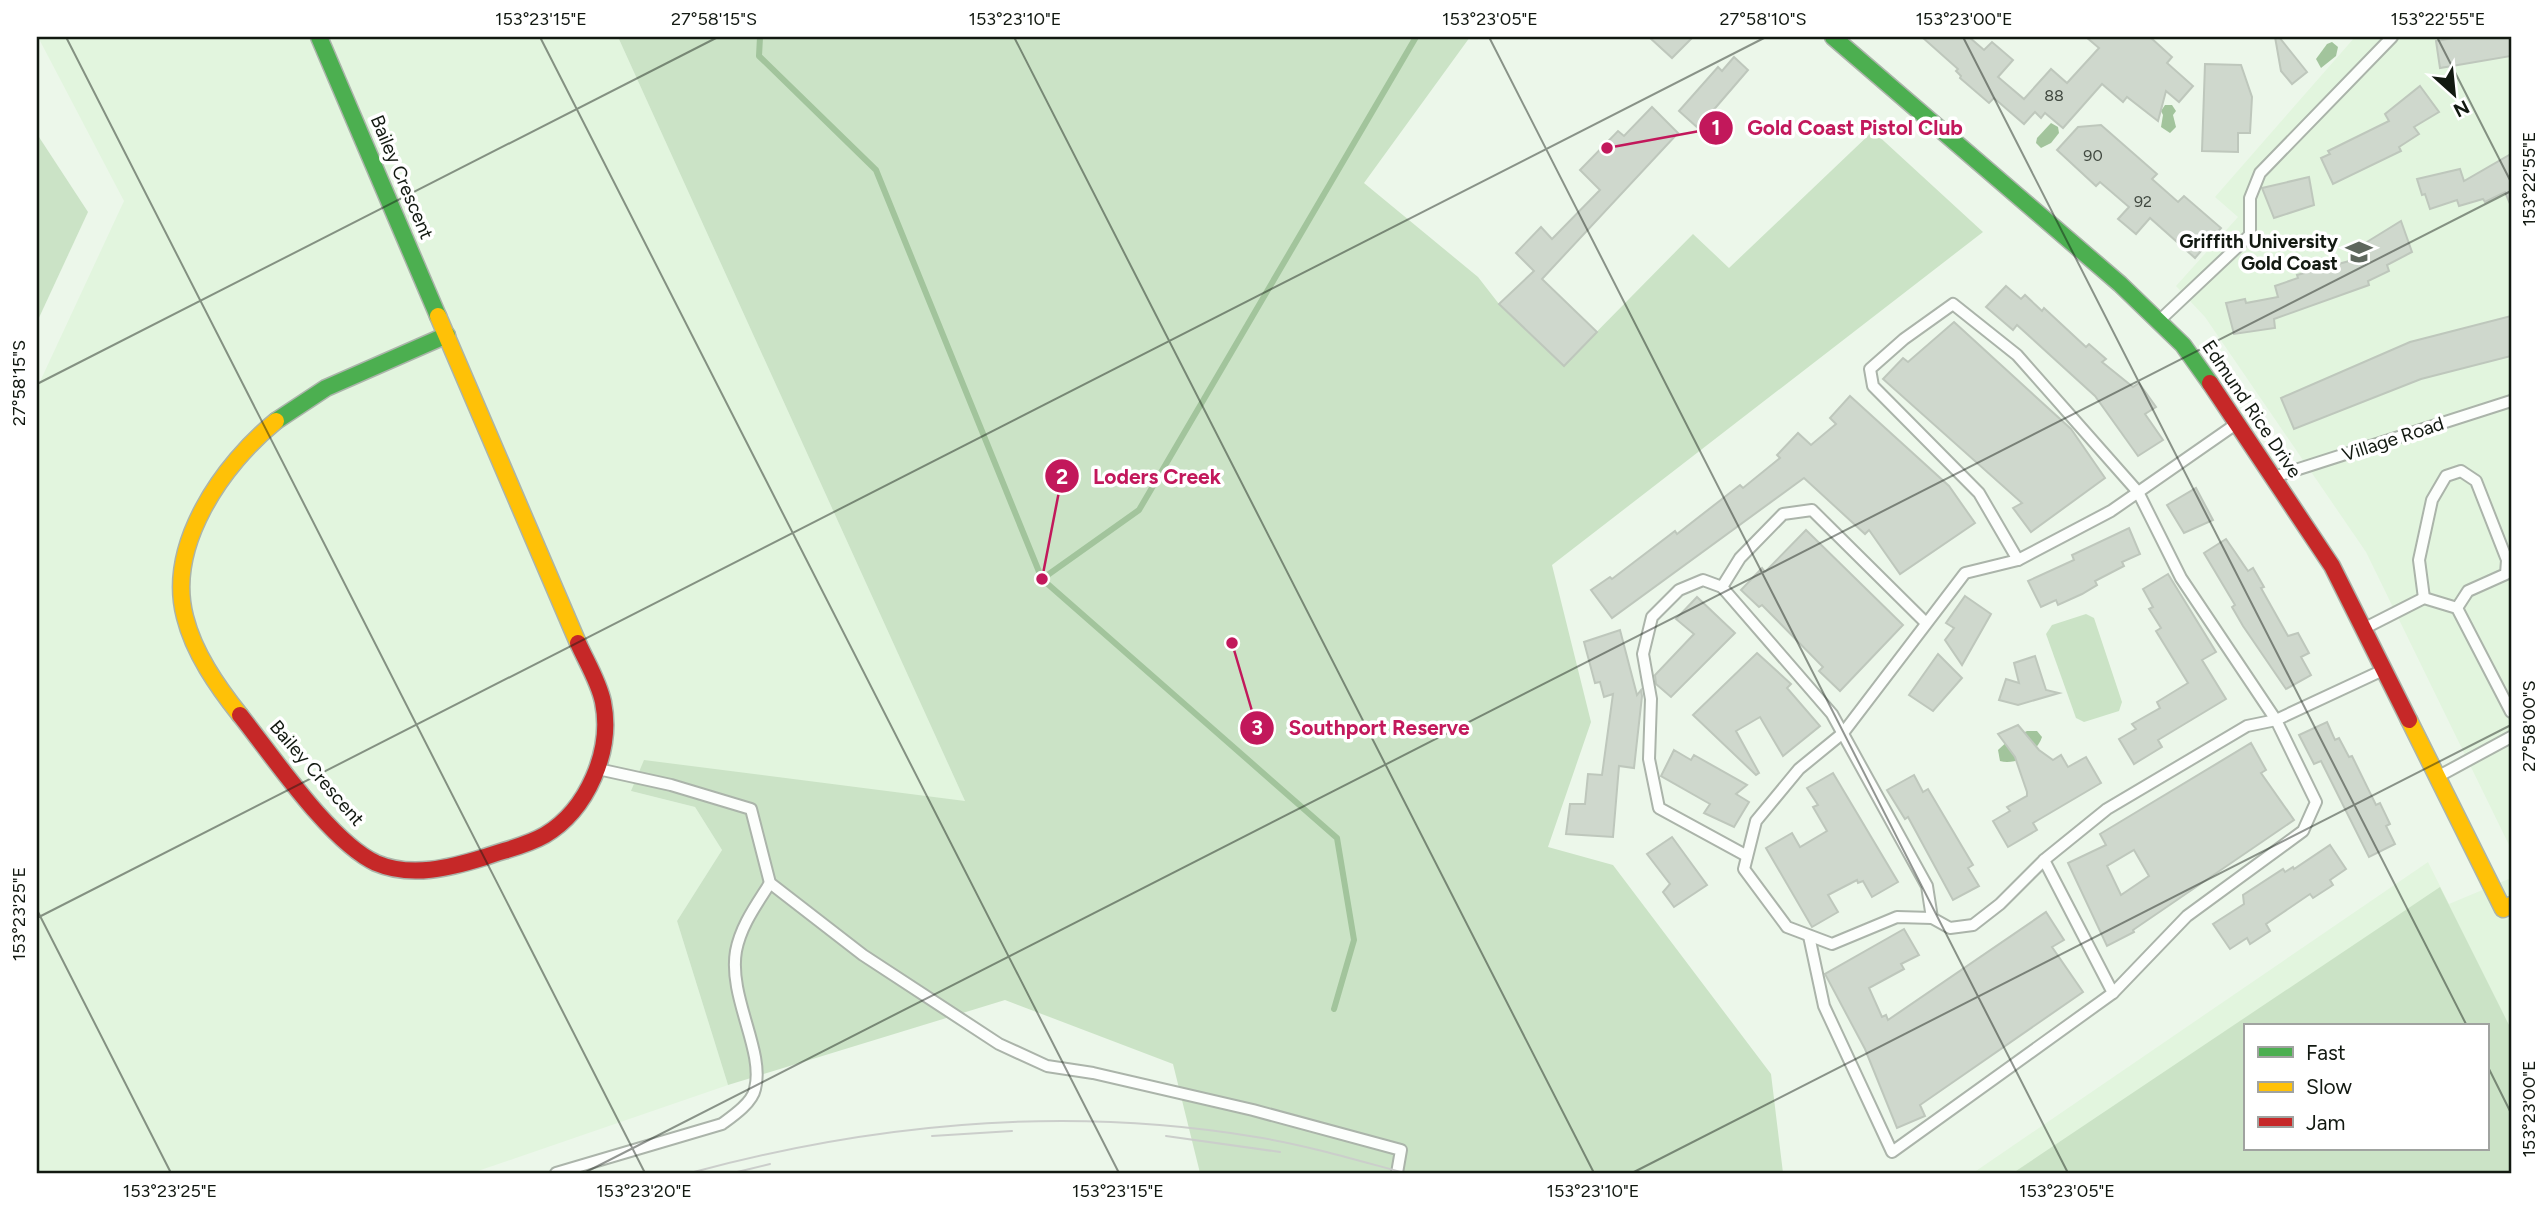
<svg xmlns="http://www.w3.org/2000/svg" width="2548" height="1210" font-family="Figtree,sans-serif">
  <rect width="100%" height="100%" fill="#ecf7ea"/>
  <g fill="#e2f5de" fill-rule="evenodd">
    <polygon points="38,37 618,37 965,801 631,791 695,807 722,850 677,921 728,1085 472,1173 37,1173 37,388 124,201"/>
    <polygon points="2355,37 2511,37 2511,849 2366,552 2205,317 2176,286 2238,217 2215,197"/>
    <path d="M 2428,862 L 2449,904 L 2511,878 L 2511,1173 L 1973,1173 ZM 2245,1026 L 2487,1026 L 2487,1149 L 2245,1149 Z"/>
  </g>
  <g fill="#cbe3c6" fill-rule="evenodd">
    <polygon points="618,37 1470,37 1364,183 1478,277 1499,304 1564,365 1693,234 1729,268 1873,131 1983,232 1552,565 1591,722 1548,847 1613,865 1771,1074 1783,1173 1200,1173 1173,1064 1005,1000 728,1085 677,921 722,850 695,807 631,791 644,760 965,801"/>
    <polygon points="37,134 88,212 37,322"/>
    <polygon points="2086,614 2094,618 2122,702 2119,711 2084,722 2076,718 2046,634 2052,625"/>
    <path d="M 2440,887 L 2511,1029 L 2511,1173 L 2013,1173 ZM 2487,1026 L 2487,1149 L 2245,1149 L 2245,1026 Z"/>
  </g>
  <g fill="#a2c49c">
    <polygon points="2332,42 2338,47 2336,56 2321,68 2316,59 2327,44"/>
    <polygon points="2165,105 2172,105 2176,111 2173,115 2176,127 2170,133 2161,127 2163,115 2161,111"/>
    <polygon points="2051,123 2058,127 2059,133 2051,143 2041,148 2036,143 2037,138"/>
    <path d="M 2027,731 L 2037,731 L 2042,737 C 2037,753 2015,766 2000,761 L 1998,750 L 2010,739 Z"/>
  </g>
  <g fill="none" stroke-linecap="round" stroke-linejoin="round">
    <g stroke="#a2c49c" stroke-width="6">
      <polyline points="760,37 759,56 876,170 1042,579 1337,838 1354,940 1334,1009"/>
      <polyline points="1042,579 1139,510 1416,37"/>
    </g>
  </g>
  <g fill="#cfd8cd" stroke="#bec7bc" stroke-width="2" fill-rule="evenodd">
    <polygon points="1649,37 1693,37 1672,58"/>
    <polygon points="1922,37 1969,37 1984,50 1992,42 2013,60 1998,77 2024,99 2051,69 2067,83 2099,48 2086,37 2150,37 2172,57 2167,63 2193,86 2179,102 2166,91 2158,121 2127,97 2123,102 2102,84 2063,128 2045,113 2041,118 2035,112 2024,124 1994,98 1989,103 1960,78 1961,76 1956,71 1958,69"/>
    <polygon points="2275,37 2279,37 2307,72 2292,84 2281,71"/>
    <polygon points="2459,37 2511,37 2511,56 2440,68 2436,41"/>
    <polygon points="1734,57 1748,70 1698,128 1679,111 1718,67 1722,71"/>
    <polygon points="2205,64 2241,65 2252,97 2250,133 2238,133 2238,152 2202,151"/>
    <polygon points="2420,86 2439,112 2414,127 2419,134 2399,147 2401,151 2333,184 2321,158 2330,154 2328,151 2389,121 2385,114"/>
    <polygon points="1652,107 1678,133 1542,279 1597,332 1564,366 1499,304 1534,271 1516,253 1541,227 1552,239 1600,190 1580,170 1618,131 1624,136"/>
    <polygon points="2101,125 2157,174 2152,179 2178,202 2184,196 2221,228 2195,258 2150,218 2136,234 2118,219 2129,207 2100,182 2096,186 2057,150 2078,127"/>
    <polygon points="2511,154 2511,206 2505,192 2485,202 2483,199 2459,206 2457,200 2430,209 2425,194 2422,195 2417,179 2460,169 2464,181"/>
    <polygon points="2309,177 2314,205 2274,218 2262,188"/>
    <polygon points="2401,221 2412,252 2387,265 2389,271 2368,281 2369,285 2274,319 2275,328 2234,334 2226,303 2245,299 2246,303 2278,297 2275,286 2298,278 2297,275 2368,256 2362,245"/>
    <polygon points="2006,286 2021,299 2025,295 2042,311 2044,308 2086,347 2089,344 2106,359 2102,362 2133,387 2139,383 2156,407 2145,414 2163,440 2138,456 2095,396 2017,325 2013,330 1986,307"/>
    <polygon points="2511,316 2511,356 2421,379 2294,429 2281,398 2410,342"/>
    <polygon points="1954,322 2071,429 2105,478 2031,532 2013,508 2022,503 1883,379 1903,358 1908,362"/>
    <polygon points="1850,396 1949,486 1975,523 1900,574 1869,530 1865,534 1804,478 1612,618 1591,590 1610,577 1612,579 1675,531 1677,534 1740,485 1743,488 1780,458 1777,455 1798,433 1811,445 1836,424 1830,418"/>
    <polygon points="2196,488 2213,520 2184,533 2167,505"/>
    <polygon points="2129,528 2140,554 2122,562 2124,566 2095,581 2097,585 2082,594 2058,605 2056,600 2041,607 2028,581 2074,560 2072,555"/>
    <polygon points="1806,530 1903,625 1840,691 1819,671 1823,667 1762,605 1759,607 1741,590 1762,568 1765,572"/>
    <polygon points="2226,539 2248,571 2253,568 2264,587 2261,588 2288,636 2298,633 2309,653 2301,657 2311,675 2286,689 2243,626 2232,607 2235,605 2204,553"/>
    <polygon points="2168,574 2216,652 2202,660 2226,699 2158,740 2162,747 2134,764 2119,739 2136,729 2132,724 2160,708 2157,702 2188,683 2156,631 2161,628 2149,609 2153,607 2143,589"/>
    <polygon points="1965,596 1991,614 1962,665 1945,640 1954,628 1946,623"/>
    <polygon points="1697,597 1735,633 1671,697 1656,684 1655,675 1694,634 1676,619"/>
    <polygon points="1620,630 1637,695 1641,690 1642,696 1634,768 1619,766 1613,837 1566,834 1570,804 1585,804 1588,774 1602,775 1613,694 1604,697 1600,682 1595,683 1584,642"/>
    <polygon points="1757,653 1791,684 1787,688 1820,726 1783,756 1760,717 1736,731 1759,773 1756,775 1693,715"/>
    <polygon points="1938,654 1962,678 1933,711 1909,695"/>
    <polygon points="2035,656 2046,690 2059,693 2018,705 1999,700 2006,679 2019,683 2014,663"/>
    <polygon points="2327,722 2335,740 2339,738 2349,757 2352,756 2376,805 2380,803 2390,824 2386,826 2395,844 2369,857 2321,761 2314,764 2299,735"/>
    <polygon points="2018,725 2039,750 2053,760 2061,755 2068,767 2086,757 2101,783 2033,823 2037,830 2008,847 1993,821 2010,811 2007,807 2027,796 2027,792 2015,757 1998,734"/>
    <path d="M 2251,743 L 2266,770 L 2261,773 L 2294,820 L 2133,930 L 2134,932 L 2107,946 L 2068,863 L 2106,845 L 2100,834 ZM 2134,850 L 2149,876 L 2121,895 L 2107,866 Z"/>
    <polygon points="1674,750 1691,760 1694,755 1747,785 1736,794 1749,802 1734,827 1704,813 1710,804 1661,776"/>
    <polygon points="1833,773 1898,882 1872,897 1863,881 1858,883 1857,880 1828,895 1838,912 1812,927 1766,848 1792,833 1800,847 1827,831 1813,807 1818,805 1807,788"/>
    <polygon points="1914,775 1923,792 1928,789 1973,865 1968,868 1979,886 1953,900 1908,817 1905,819 1887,790"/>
    <polygon points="1672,837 1707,885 1674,907 1663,892 1670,884 1647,854"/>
    <polygon points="2330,845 2346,869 2330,880 2333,885 2313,898 2310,894 2266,924 2270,931 2250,944 2247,938 2230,949 2213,924 2244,904 2243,895 2283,869 2285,872 2293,867 2294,869"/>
    <polygon points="2046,912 2064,940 2052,947 2083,992 1920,1105 1925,1116 1897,1128 1865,1049 1825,974 1904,929 1919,955 1901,964 1904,969 1869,988 1882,1017 1886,1015 1888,1020"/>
  </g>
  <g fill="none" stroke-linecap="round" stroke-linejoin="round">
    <g stroke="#abb4aa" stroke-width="14">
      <g id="lane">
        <polyline points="2161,319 2250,235 2250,198 2260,173 2392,37"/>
        <polyline points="2236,424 2111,511 2018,560 1965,573 1843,733 1799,769 1756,821 1744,869 1787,927 1832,944 1897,917 1932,918 1950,928 1973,925 2000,904 2044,860 2107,809 2247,726 2276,720 2381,671"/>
        <polyline points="2277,476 2511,401"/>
        <polyline points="1722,587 1703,580 1679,590 1652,617 1643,654 1651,699 1649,759 1659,808 1747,856"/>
        <polyline points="2424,598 2419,560 2432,500 2446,476 2461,471 2476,481 2507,560 2506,574 2468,591 2457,608"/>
        <polyline points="1925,622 1812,510 1783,514 1740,558 1722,587 1832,714 1927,886 1932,918"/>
        <polyline points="2365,628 2424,598 2457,608 2511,712"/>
        <polyline points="598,769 671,785 751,809 770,883 863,955 999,1044 1047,1066 1093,1073 1253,1110 1401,1150 1397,1173"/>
        <polyline points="2439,776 2511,737"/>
        <polyline points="2044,860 2113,993"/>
        <polyline points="1809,936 1824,1006 1892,1152 2113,993 2187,916 2303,831 2316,802 2276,720 2181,578 2138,492 2017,355 1953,304 1904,339 1870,369 1873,386 1979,493 2018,560"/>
        <path d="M 556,1173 L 722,1124 C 733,1116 752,1103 755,1089 C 765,1051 728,997 736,951 C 741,925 757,904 770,883"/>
      </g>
    </g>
    <g stroke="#abb4aa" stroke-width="19">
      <g id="fast">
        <polyline points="319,37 438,316"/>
        <polyline points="1833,37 2120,284 2183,345 2210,383"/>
        <polyline points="276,421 326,388 447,335"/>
      </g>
    </g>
    <g stroke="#abb4aa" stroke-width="19">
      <g id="slow">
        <polyline points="438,316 578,643"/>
        <path d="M 240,715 C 217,686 194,653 185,617 C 166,545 223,464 276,421"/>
        <polyline points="2409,720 2503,909 2511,905"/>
      </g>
    </g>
    <g stroke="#abb4aa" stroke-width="19">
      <g id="jam">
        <polyline points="2210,383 2332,566 2409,720"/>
        <path d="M 240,715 C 272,755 330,842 376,863 C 411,878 450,868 485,857 C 504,850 526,846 545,835 C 587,810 613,751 603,702 C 599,682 586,661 578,643"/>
      </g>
    </g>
    <use href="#lane" stroke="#fcfefc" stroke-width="10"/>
    <use href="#fast" stroke="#4caf50" stroke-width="16"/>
    <use href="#slow" stroke="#ffc107" stroke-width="16"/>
    <use href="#jam" stroke="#c62828" stroke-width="16"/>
    <g stroke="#cbcecb" stroke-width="2">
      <polyline points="932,1136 1012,1131"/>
      <polyline points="1166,1136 1280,1152"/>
      <path d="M 690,1173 C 875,1123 1065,1105 1256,1137 C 1306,1145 1356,1160 1405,1173"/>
      <polyline points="733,1173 770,1164"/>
    </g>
  </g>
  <path fill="none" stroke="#121911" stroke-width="2" stroke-opacity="0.45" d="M 66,37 L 645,1173M 540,37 L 1119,1173M 1014,37 L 1594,1173M 1489,37 L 2068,1173M 1963,37 L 2467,1026M 2437,37 L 2511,182M 37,384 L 718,37M 37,910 L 171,1173M 37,918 L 1766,37M 2487,1065 L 2511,1113M 584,1173 L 2511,191M 1632,1173 L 2511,725"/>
  <defs>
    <g id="university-bare" transform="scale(2.1)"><path d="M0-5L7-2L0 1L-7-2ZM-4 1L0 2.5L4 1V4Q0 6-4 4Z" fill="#5e675d" stroke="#fff" stroke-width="2.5" paint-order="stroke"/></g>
  </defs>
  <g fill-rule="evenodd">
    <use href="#university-bare" x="2359" y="252"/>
  </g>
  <g text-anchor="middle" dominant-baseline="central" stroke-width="7" stroke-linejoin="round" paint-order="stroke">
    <g font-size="16" fill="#414940">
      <text x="2054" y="95">88</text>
      <text x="2093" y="155">90</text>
      <text x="2143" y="201">92</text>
    </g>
    <g font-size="19" fill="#121911" stroke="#fff">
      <text transform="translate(402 177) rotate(67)">Bailey Crescent</text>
      <text transform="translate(2252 409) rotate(56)">Edmund Rice Drive</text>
      <text transform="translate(2393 439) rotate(-18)">Village Road</text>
      <text transform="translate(317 773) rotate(49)">Bailey Crescent</text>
    </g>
    <g font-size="19" font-weight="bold" fill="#121911" stroke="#fff" text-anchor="end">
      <text x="2338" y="241">Griffith University<tspan x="2338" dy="22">Gold Coast</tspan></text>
    </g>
  </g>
  <path fill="none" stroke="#c2185b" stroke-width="2.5" d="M1607 148L1716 128M1042 579L1062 476M1232 643L1257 728"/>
  <g fill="#c2185b" stroke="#fff" stroke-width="2.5">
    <circle cx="1607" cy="148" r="7"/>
    <circle cx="1042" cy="579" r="7"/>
    <circle cx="1232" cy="643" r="7"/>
    <circle cx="1716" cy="128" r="18"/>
    <circle cx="1062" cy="476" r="18"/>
    <circle cx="1257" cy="728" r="18"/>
  </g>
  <g font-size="21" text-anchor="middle" font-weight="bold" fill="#fff">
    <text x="1716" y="135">1</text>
    <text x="1062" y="484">2</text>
    <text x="1257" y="735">3</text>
  </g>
  <g font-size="21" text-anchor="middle" font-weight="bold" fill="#c2185b" stroke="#fff" stroke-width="7" stroke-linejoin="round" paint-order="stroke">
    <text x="1855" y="135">Gold Coast Pistol Club</text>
    <text x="1157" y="484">Loders Creek</text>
    <text x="1379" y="735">Southport Reserve</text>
  </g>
  <rect width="2548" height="1210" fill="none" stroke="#ffffff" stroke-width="77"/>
  <rect x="2244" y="1024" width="245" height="126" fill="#ffffff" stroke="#a0a3a0" stroke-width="2"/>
  <rect x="2258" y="1047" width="35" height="10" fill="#4caf50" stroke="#a0a3a0" stroke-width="2"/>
  <text x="2306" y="1060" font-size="21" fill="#121911">Fast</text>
  <rect x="2258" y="1082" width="35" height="10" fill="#ffc107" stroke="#a0a3a0" stroke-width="2"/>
  <text x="2306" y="1094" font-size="21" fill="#121911">Slow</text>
  <rect x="2258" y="1117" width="35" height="10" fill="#c62828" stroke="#a0a3a0" stroke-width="2"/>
  <text x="2306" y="1130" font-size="21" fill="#121911">Jam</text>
  <g transform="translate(2454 94) rotate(153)" stroke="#ffffff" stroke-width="5" paint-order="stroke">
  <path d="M0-5L12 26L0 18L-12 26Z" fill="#121911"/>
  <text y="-10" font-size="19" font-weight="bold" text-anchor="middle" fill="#121911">N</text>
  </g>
  <rect x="38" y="38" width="2472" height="1134" fill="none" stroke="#121911" stroke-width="2.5"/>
  <g font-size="18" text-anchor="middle" fill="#121911">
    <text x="541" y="25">153°23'15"E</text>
    <text x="714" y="25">27°58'15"S</text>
    <text x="1015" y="25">153°23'10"E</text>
    <text x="1490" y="25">153°23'05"E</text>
    <text x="1763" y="25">27°58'10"S</text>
    <text x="1964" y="25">153°23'00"E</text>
    <text x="2438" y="25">153°22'55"E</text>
    <text transform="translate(2529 179) rotate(-90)" y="6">153°22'55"E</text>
    <text transform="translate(19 383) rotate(-90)" y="6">27°58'15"S</text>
    <text transform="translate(2529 726) rotate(-90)" y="6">27°58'00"S</text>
    <text transform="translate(19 914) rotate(-90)" y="6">153°23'25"E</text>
    <text transform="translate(2529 1109) rotate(-90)" y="6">153°23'00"E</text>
    <text x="170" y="1197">153°23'25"E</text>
    <text x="644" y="1197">153°23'20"E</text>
    <text x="1118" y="1197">153°23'15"E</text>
    <text x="1593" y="1197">153°23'10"E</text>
    <text x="2067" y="1197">153°23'05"E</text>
  </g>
</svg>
